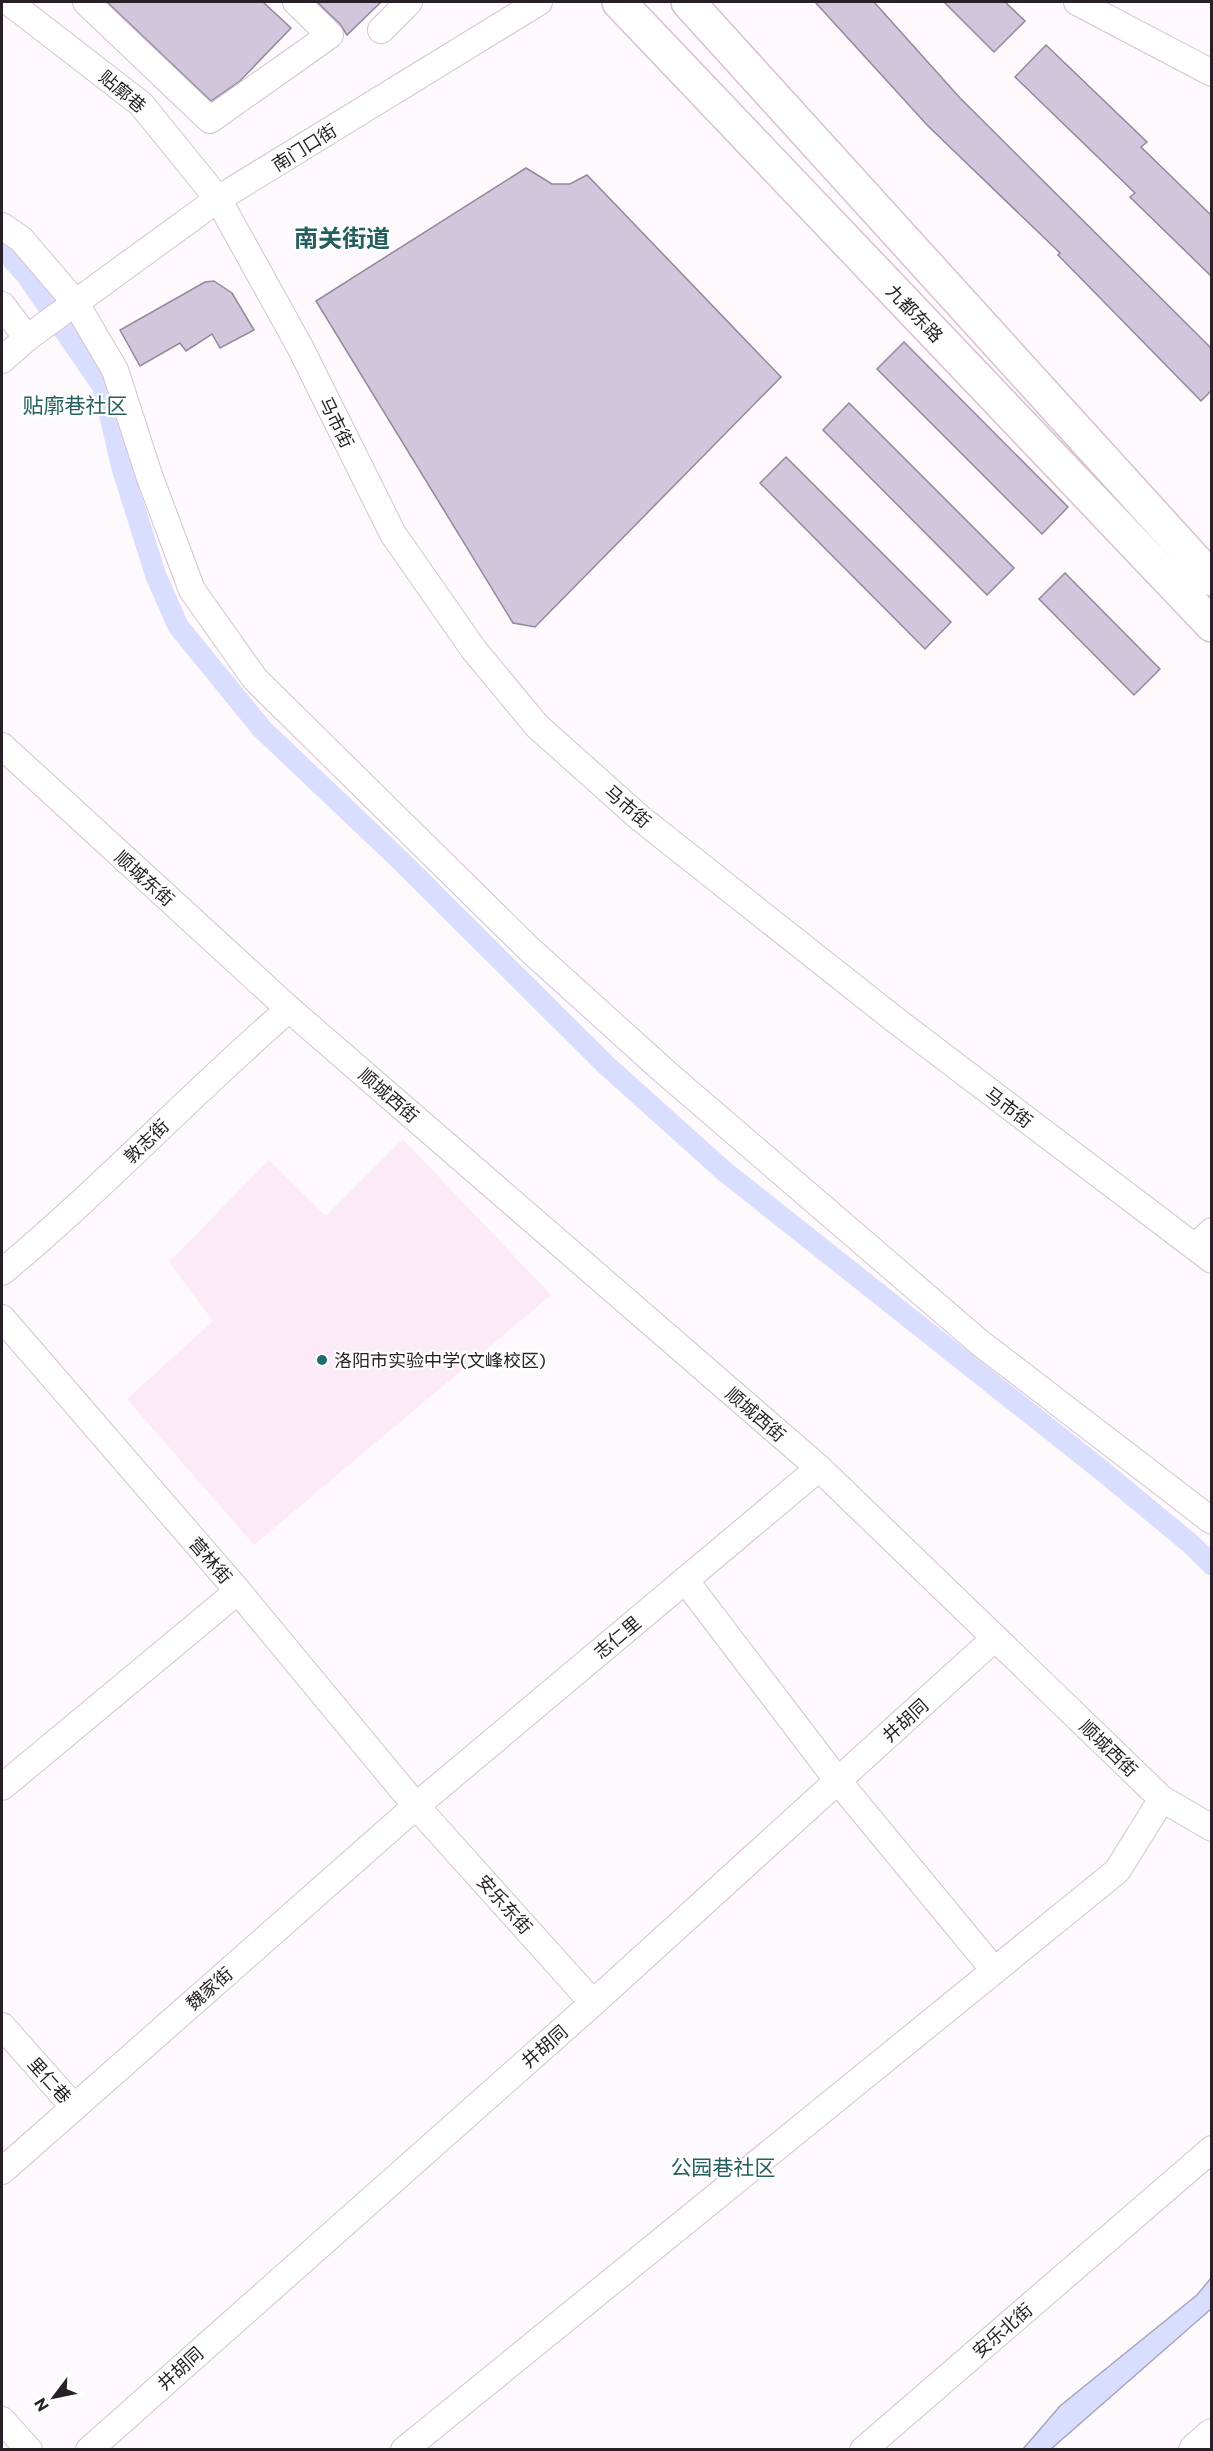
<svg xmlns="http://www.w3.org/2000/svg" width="1213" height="2451" font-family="Commissioner,'Noto Sans SC',sans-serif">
  <rect width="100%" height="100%" fill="#fdf9fc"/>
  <polygon fill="#fceaf6" points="403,1139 551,1295 254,1545 127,1399 213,1321 169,1262 269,1160 326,1216"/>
  <polygon fill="#dadefe" stroke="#a5a5bd" stroke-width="1.5" points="1211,2278 1211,2309 1051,2449 1023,2449 1060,2406 1197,2295"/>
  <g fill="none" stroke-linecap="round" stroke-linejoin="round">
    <polyline stroke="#dadefe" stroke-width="21" points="2,248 27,276 103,387 122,468 156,576 178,626 262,729 401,861 606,1065 724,1171 1105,1473 1192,1545 1212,1565"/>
  </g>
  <g fill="#d1c6dc" stroke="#92889d" stroke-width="1.5">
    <polygon points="107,2 263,2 291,28 240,81 211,101"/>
    <polygon points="317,2 381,2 347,35 340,24"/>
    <polygon points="815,2 874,2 960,98 1212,349 1212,390 1201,401 1058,255 1060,253 928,126"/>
    <polygon points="944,2 1005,2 1025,21 994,52"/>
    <polygon points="1046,45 1147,142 1141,147 1212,216 1212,277 1130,197 1135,193 1015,77"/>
    <polygon points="526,168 552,184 570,184 587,175 781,377 535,627 513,623 316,301"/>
    <polygon points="214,281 232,293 254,330 220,348 212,334 186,351 180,343 140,366 120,330 205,282"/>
    <polygon points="904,342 1068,507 1042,534 877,369"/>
    <polygon points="849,403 1014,568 987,595 823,430"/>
    <polygon points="786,457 951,622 925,649 760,483"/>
    <polygon points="1065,573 1160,669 1134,695 1039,599"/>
  </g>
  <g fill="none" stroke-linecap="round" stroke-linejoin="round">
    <g stroke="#d7c1d1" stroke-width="28">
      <g id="minor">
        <polyline points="9,2 141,104 218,199 300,347 393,534 474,650 537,726 640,818 894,1019 1212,1260"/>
        <polyline points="86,2 210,120 330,35 296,2"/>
        <polyline points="1077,2 1212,73"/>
        <polyline points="381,30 409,2"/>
        <polyline points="2,226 21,239 75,302 115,370 149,475 192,590 255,679 529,949 665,1072 979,1342 1212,1521"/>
        <polyline points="2,305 27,338"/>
        <polyline points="2,360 27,338 218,199 539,2"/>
        <polyline points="2,746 289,1009 819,1468 1162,1799 1212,1828"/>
        <polyline points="1196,1246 1212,1231"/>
        <path d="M 2,1272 C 102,1189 191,1094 289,1009"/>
        <polyline points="2,1318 238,1591 416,1806 593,2003"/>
        <polyline points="685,1580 838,1781 994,1970"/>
        <polyline points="2,1787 238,1591"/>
        <polyline points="2,2026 74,2107"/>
        <polyline points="2,2171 416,1806 819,1468"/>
        <polyline points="2,2420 29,2450"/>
        <polyline points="89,2450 593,2003 995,1638"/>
        <polyline points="404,2450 1117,1871 1162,1799"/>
        <polyline points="863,2450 1212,2149"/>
      </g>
    </g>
    <g stroke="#d7c1d1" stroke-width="34">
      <polyline id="major" points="1195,2450 1212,2435"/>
    </g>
    <g stroke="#d7c1d1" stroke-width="36">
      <g id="highway">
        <polyline points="619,2 1212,625"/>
        <polyline points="688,2 1212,579"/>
      </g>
    </g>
    <use href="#minor" stroke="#fff" stroke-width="26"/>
    <use href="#major" stroke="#fff" stroke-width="32"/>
    <use href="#highway" stroke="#fff" stroke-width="33"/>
  </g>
  <circle fill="#206c6a" stroke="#fff" stroke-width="2" cx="322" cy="1360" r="6"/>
  <g text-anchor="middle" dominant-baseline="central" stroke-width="4.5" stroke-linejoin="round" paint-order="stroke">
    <g font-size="18" fill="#282026" stroke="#fff">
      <text transform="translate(123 91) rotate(40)">贴廓巷</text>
      <text transform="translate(304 147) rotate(-32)">南门口街</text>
      <text transform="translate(915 313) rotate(46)">九都东路</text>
      <text transform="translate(337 422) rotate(64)">马市街</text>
      <text transform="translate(628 806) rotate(41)">马市街</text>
      <text transform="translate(145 878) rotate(42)">顺城东街</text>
      <text transform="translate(389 1095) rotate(41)">顺城西街</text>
      <text transform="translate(1009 1107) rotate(37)">马市街</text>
      <text transform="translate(146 1141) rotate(-44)">敦志街</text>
      <text transform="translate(756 1414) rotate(41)">顺城西街</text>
      <text transform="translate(211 1560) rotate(49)">营林街</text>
      <text transform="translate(617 1637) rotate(-40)">志仁里</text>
      <text transform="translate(905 1720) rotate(-42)">井胡同</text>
      <text transform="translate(1109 1748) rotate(44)">顺城西街</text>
      <text transform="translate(505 1904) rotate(48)">安乐东街</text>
      <text transform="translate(209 1988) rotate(-41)">魏家街</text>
      <text transform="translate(544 2046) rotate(-41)">井胡同</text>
      <text transform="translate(50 2080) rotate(48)">里仁巷</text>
      <text transform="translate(1002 2330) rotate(-41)">安乐北街</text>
      <text transform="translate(180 2368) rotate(-42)">井胡同</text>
    </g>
    <g font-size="18" fill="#282026" stroke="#fff" text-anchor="start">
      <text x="334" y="1360">洛阳市实验中学(文峰校区)</text>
    </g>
    <g font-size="21" fill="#245f5e" stroke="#fff">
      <text x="75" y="404">贴廓巷社区</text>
      <text x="723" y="2166">公园巷社区</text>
    </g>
    <g font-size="24" font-weight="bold" fill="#245f5e" stroke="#fff">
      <text x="342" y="237">南关街道</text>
    </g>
  </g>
  <rect width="1213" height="2451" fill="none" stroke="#282026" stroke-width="6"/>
  <g transform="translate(54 2397) rotate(238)" stroke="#ffffff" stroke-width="4.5" paint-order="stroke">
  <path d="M0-4.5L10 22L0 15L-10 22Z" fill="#282026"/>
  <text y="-9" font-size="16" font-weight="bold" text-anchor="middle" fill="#282026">N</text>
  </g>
</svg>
